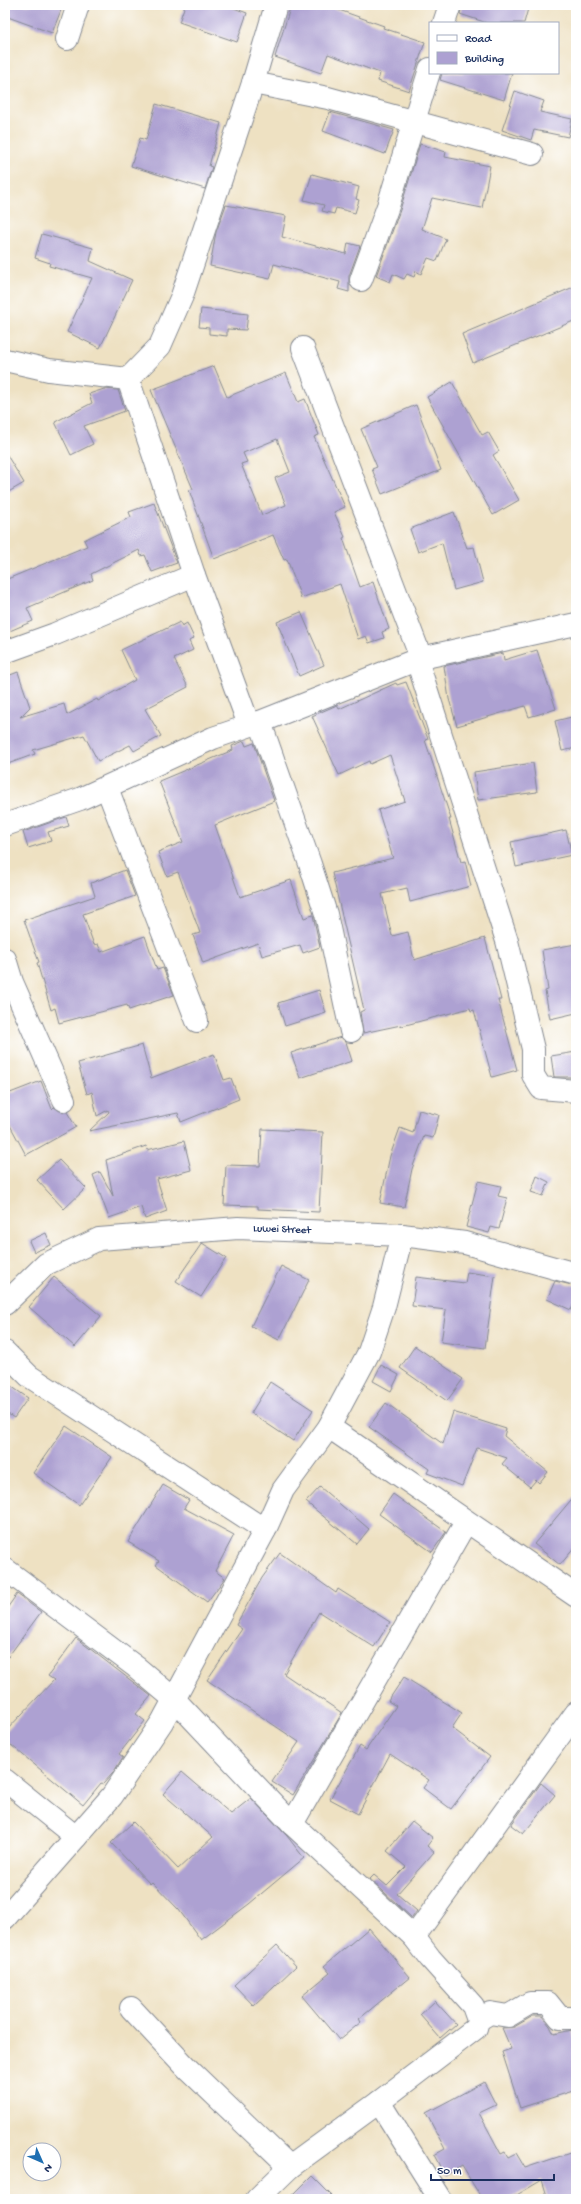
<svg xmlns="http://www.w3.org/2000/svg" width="581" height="2204" font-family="'Gochi Hand',sans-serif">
  <rect width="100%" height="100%" fill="#fff"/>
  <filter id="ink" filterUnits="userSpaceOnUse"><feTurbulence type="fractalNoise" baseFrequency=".025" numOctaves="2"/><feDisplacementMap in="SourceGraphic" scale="8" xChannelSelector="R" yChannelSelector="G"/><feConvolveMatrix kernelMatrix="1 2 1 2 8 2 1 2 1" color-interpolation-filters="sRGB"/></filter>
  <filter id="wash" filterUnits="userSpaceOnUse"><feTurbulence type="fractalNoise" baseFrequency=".012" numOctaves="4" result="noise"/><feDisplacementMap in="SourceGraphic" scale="16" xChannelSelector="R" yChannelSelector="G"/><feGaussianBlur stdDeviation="0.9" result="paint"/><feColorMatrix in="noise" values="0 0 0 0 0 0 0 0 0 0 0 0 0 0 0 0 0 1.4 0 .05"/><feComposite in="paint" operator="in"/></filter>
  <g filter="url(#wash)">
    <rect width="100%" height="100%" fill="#eee1c2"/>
    <g id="blocks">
      <g fill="#ada1d2" fill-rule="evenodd">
        <polygon points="5,5 63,5 52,33 5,16"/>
        <polygon points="185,5 226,5 247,13 237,42 179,22"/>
        <polygon points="291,5 325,5 384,26 383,28 425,42 409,91 378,81 380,73 328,54 321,73 275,57"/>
        <polygon points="462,5 529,5 524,23 487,23 460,14"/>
        <polygon points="442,73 512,73 504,100 440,80"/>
        <polygon points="515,91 544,101 540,112 572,119 568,137 534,130 531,140 502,130"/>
        <polygon points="156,104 221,123 209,166 212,167 205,189 131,166 140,138 146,140"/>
        <polygon points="330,112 394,130 385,154 323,131"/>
        <polygon points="420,144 446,152 445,157 490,166 482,208 432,198 422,229 446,239 437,261 428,258 421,274 416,271 414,277 407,274 404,279 393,274 390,282 376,276 400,210"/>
        <polygon points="312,174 359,187 356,199 359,200 355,213 336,208 334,214 322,211 324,205 304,200"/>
        <polygon points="226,205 286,216 282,237 346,254 348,243 360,246 349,276 349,292 338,289 340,282 274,264 270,279 210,266 216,232"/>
        <polygon points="42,234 93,248 90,261 132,280 100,348 67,332 92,278 49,266 50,263 35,258"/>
        <polygon points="576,286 576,320 473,363 462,334"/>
        <polygon points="201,309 248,314 246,330 227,329 227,336 209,334 209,328 199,327"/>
        <path d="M 214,366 L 227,397 L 286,373 L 298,402 L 305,399 L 319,435 L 314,437 L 345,507 L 334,512 L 345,537 L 343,538 L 360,587 L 373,582 L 389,629 L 382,632 L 384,638 L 369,643 L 366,636 L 358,639 L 340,584 L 301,598 L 287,559 L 284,560 L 273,535 L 214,559 L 189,490 L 193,489 L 151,390 ZM 277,439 L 290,472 L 275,478 L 286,505 L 262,515 L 241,464 L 247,462 L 243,453 Z"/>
        <polygon points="452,382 482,435 488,432 499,451 493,455 519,500 493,515 427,397"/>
        <polygon points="104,389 118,390 125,411 84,426 93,444 71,455 55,422 92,403 89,394"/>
        <polygon points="416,405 441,470 382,494 372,469 377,467 361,429"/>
        <polygon points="5,452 24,483 5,494"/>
        <polygon points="154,503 177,563 152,572 145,555 141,556 139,550 91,574 93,580 27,608 33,621 5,633 5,580 87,546 84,540 131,517 129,512"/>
        <polygon points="454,512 467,548 474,547 483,582 454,590 442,543 418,552 410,529"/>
        <polygon points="301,612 324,665 299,676 277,622"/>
        <polygon points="180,622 182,626 187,623 194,638 189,641 193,650 174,659 188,687 145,709 161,736 134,751 130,745 98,761 84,735 33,750 35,754 5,765 5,677 18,672 30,707 20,717 64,704 67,715 97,699 98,701 135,680 121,650"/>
        <polygon points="537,650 556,709 529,717 525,706 457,726 449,699 444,666 503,653 504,660"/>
        <polygon points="406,682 428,739 425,740 451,819 449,819 461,862 465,861 471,886 410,902 407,888 382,894 392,936 408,932 414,960 485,938 501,1000 498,1000 517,1070 492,1077 474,1010 471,1011 470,1008 402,1026 401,1025 363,1033 360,1012 364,1010 332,873 393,858 378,810 405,801 390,755 370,764 369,761 339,775 312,716 337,705 339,709 396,683 397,685"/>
        <polygon points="576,716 576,748 562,751 555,721"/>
        <polygon points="244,741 246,746 254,743 274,801 215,825 240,897 291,880 304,918 313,915 320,947 303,953 300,945 262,956 258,943 203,963 193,935 200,933 178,872 167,876 158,852 183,842 159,781 233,750 232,746"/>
        <polygon points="533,763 537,792 478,800 474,772"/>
        <polygon points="66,817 69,826 48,832 51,841 28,848 23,832"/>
        <polygon points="566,830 572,855 516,867 511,842"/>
        <polygon points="125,870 135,896 83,914 94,945 98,944 101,952 145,936 157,970 163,968 174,995 129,1010 127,1005 59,1023 55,1008 51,1010 37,963 39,962 24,920 95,896 91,883"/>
        <polygon points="576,944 576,1013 550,1019 545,991 548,990 542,950"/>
        <polygon points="319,990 326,1013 285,1026 278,1003"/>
        <polygon points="341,1037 346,1042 352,1061 300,1078 291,1053"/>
        <polygon points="142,1045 151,1078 214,1054 224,1080 231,1078 239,1099 181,1122 178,1113 89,1131 109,1112 108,1110 97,1116 92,1092 87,1094 78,1063"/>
        <polygon points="576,1052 576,1077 554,1077 551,1056"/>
        <polygon points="41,1081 52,1109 54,1107 62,1112 67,1112 76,1127 26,1155 5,1116 5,1095"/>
        <polygon points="419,1110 439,1115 433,1138 424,1136 412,1169 404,1207 380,1203 390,1156 400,1128 413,1133"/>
        <polygon points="262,1129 323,1132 319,1212 258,1209 258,1206 224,1205 226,1165 260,1166"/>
        <polygon points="184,1141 191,1170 157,1179 167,1211 145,1219 141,1207 109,1218 93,1175 100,1172 113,1196 106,1160 146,1146 147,1150"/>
        <polygon points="59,1160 86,1188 64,1209 37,1180"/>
        <polygon points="537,1176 549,1182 543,1196 531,1192"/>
        <polygon points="478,1181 501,1186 498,1196 507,1198 499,1229 491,1227 489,1233 466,1227"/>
        <polygon points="46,1233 51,1245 34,1252 29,1241"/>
        <polygon points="202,1243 226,1258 201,1297 176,1281"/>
        <polygon points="281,1266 309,1280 279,1340 251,1326"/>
        <polygon points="467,1272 495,1276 485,1348 441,1342 446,1310 412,1306 416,1277 465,1283"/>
        <polygon points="54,1277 101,1316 75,1347 29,1307"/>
        <polygon points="555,1281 576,1286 576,1299 571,1310 547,1299"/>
        <polygon points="415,1346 463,1379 447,1401 400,1368"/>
        <polygon points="381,1365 399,1375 391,1391 373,1381"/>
        <polygon points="5,1382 28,1398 14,1418 5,1412"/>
        <polygon points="270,1382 313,1410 293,1441 251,1413"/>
        <polygon points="386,1403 443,1444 453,1412 506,1429 504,1436 548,1472 539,1483 536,1480 530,1487 502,1464 507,1458 477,1448 462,1486 427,1473 429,1469 369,1427"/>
        <polygon points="66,1426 112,1457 79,1505 33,1473"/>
        <polygon points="163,1485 189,1500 184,1508 234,1535 215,1571 225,1578 207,1602 156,1565 159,1561 128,1542"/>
        <polygon points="320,1487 369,1529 357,1544 306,1502"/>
        <polygon points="393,1494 446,1532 432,1552 379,1514"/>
        <polygon points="576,1494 576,1546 560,1565 534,1544"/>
        <polygon points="280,1553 336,1593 338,1589 390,1622 374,1647 319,1612 284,1674 342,1713 293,1795 272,1782 299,1742 207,1680 242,1629 236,1625 262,1578"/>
        <polygon points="17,1594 41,1612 5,1661 5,1611"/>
        <polygon points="76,1638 151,1696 136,1714 145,1721 119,1754 123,1757 113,1773 103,1784 101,1783 83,1805 5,1740 5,1732 54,1680 48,1676"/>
        <polygon points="404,1677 462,1713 452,1728 490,1757 451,1809 423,1788 429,1780 390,1754 358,1814 330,1799 360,1746 366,1750 396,1706 388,1701"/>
        <polygon points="182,1772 231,1814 251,1798 287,1836 304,1858 249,1904 201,1940 179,1910 152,1882 150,1884 111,1843 133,1822 178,1869 213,1837 163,1794"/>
        <polygon points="541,1783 555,1795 523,1834 511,1825"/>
        <polygon points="412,1821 433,1838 427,1846 434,1852 397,1894 417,1911 412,1918 370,1879 374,1875 387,1886 406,1867 387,1851"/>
        <polygon points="369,1928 410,1977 359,2019 361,2022 339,2040 302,1996 330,1973 324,1966"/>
        <polygon points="277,1945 296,1966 254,2006 234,1985"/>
        <polygon points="435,2001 456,2024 440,2038 420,2015"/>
        <polygon points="533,2016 542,2016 550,2026 554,2034 572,2030 576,2043 576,2090 520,2108 502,2052 511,2049 502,2028 514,2027"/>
        <polygon points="484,2082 496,2105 479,2113 501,2154 505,2152 508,2157 516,2153 525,2168 576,2151 576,2199 548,2199 542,2180 510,2199 482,2199 462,2166 445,2176 434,2155 445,2149 426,2113"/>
        <polygon points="312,2176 335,2199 289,2199"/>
      </g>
    </g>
  </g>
  <g filter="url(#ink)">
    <use href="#blocks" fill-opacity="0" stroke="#848890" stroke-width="1"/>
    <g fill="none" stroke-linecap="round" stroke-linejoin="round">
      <g stroke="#848890" stroke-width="24">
        <g id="minor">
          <polyline points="444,23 450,5"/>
          <polyline points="67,39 78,5"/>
          <polyline points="253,83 328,98 532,154"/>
          <polyline points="361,280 388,206 430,69"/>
          <polyline points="303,348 421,658"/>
          <polyline points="5,360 49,370 128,379 160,346 182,296 253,83 276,5"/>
          <polyline points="128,379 194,575 249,725"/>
          <polyline points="5,652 55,634 194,575"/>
          <polyline points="417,660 507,941 533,1049 533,1075 541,1088 576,1091"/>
          <polyline points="260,722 310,864 326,914 351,1031"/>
          <polyline points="107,788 197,1021"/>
          <polyline points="5,825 80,799 213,738 260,722 421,658 576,624"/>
          <polyline points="5,959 12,982 64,1100"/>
          <polyline points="5,1304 46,1264 99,1239 238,1228 402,1235 465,1243 576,1274"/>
          <polyline points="5,1352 29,1376 265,1530"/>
          <polyline points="329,1427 576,1596"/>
          <polyline points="5,1569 136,1667 174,1699 292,1824 414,1937 430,1958 473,2006 478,2020 476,2028 379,2102 290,2167 257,2199"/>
          <polyline points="5,1780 76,1837"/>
          <polyline points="292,1824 466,1522"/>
          <polyline points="5,1918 112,1796 162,1722 265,1530 283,1490 329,1427 369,1352 384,1307 402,1235"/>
          <polyline points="414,1937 576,1713"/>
          <polyline points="131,2008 187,2068 290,2167"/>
          <polyline points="478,2020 490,2013 508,2016 530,2003 548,2003 560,2018 576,2018"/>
          <polyline points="379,2102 440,2199"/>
        </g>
      </g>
      <use href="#minor" stroke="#fff" stroke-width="22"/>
    </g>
  </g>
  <g text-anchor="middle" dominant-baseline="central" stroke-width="3" stroke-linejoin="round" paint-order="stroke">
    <g font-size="11" fill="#1b2f5e" stroke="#fff">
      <text transform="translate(282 1230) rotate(2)">Luwei Street</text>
    </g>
  </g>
  <rect width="581" height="2204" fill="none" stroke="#fff" stroke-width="20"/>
  <rect x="429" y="22" width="130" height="52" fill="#ffffff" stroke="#a4acbf"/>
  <rect x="437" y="35" width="20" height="6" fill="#ffffff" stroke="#a4acbf"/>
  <text x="465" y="42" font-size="12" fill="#1b2f5e">Road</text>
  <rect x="437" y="52" width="20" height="12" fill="#ada1d2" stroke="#a4acbf"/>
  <text x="465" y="62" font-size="12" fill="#1b2f5e">Building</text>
  <g transform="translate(42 2162) rotate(135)"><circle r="19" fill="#ffffff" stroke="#a4acbf"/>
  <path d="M0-3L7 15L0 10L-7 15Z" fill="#1f6fb2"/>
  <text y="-6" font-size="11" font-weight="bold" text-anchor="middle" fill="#1b2f5e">N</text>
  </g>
  <path d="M431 2174v6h123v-6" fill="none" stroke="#1b2f5e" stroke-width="2"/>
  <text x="437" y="2174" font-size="12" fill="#1b2f5e" stroke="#ffffff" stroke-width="3" paint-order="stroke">50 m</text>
</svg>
